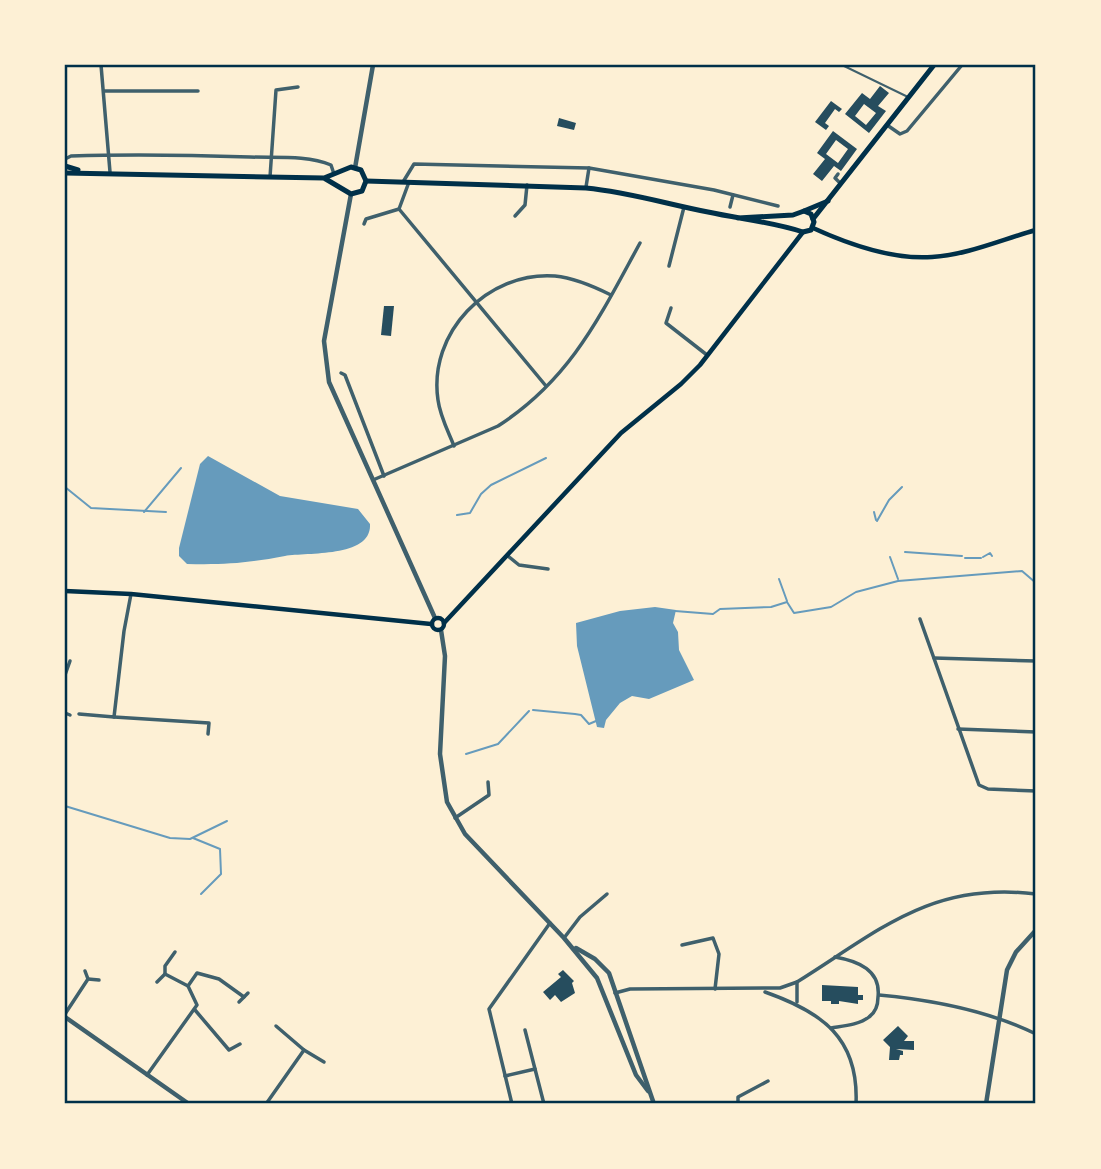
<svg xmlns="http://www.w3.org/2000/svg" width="1101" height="1169" font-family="'Space Grotesk',sans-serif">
  <rect width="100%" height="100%" fill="#fdf0d5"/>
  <g fill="#669bbc">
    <path d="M 208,456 L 280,496 L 358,509 L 370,524 C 372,558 308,552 285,556 C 248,563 225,565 187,564 L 179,556 L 179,548 L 200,464 Z"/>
    <polygon points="655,607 676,610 673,623 678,632 679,650 694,680 649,699 632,696 620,703 606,720 604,728 597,727 577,646 576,623 620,611"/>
  </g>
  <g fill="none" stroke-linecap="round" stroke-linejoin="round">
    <g stroke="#669bbc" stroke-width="2">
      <polyline points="65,487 91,508 166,512"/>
      <polyline points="144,512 181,468"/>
      <polyline points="874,512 876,520"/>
      <polyline points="457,515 470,513 481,494 491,485 546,458"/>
      <polyline points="877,521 889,500 902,487"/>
      <polyline points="905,552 962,556"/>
      <polyline points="890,557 898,579"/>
      <polyline points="983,557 990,553 992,556"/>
      <polyline points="965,558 981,558"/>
      <polyline points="779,579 787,601"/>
      <polyline points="675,611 713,614 720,609 771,607 787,602 794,613 831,607 856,592 898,581 1022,571 1036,583"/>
      <polyline points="533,710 575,714 581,715 589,724 596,721"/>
      <polyline points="466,754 498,744 529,711"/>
      <polyline points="65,806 170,838 190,839 227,821"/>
      <polyline points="193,838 220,849 221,874 201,894"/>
    </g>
  </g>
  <g fill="#264d5e" fill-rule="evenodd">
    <path d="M 880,86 L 889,93 L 878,106 L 886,111 L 869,133 L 845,114 L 862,93 L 870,99 ZM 864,104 L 876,113 L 866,125 L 855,116 Z"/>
    <polygon points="831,101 842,109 839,112 835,109 825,123 829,126 826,130 815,122"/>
    <polygon points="559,118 576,123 574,130 557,126"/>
    <path d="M 833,131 L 857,149 L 841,171 L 834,166 L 822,181 L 813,174 L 825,159 L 817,153 ZM 836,140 L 848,149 L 838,163 L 826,154 Z"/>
    <polygon points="384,306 394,306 391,336 381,335"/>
    <polygon points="563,970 574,981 572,983 575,993 561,1002 555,995 550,1000 543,992 561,977 558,974"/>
    <polygon points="822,985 858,987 858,995 863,995 863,1000 858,1000 858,1004 839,1001 839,1004 831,1004 831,1001 822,1001"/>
    <polygon points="898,1026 908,1036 904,1041 914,1041 914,1050 896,1049 903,1051 903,1055 900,1055 899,1060 889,1060 890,1047 883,1040"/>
  </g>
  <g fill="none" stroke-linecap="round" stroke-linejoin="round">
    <polyline stroke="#3f606c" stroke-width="2" points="842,65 908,97"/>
    <g stroke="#3f606c" stroke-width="3.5">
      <polyline points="101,65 110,172"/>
      <polyline points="104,91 198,91"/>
      <polyline points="887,125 900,134 907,131 962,65"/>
      <path d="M 65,159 L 71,156 C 131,154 191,155 250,157 C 276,158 307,155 331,165 L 334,174"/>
      <polyline points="838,174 835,178 840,183"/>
      <polyline points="270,177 276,90 298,87"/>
      <polyline points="403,182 414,164 589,168 714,190 778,206"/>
      <polyline points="586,187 589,168"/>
      <polyline points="730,207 733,195"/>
      <polyline points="399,209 546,386"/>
      <polyline points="515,216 525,205 527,185"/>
      <polyline points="364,224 366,219 399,209 409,182"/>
      <polyline points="669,266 684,207"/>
      <polyline points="671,308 666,323 707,355"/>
      <polyline points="341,373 345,375 384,476"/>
      <path d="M 454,446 C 448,431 440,416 438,400 C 428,333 487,271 555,276 C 575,278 593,286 611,295"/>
      <path d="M 373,480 L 498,426 C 571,379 600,316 640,243"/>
      <polyline points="508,556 519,565 548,569"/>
      <polyline points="920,619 979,785 988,789 1036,791"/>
      <polyline points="934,658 1036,661"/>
      <polyline points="65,675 70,661"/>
      <polyline points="65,713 70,715"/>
      <polyline points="79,714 114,717 124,631 131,594"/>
      <polyline points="114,717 209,723 208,734"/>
      <polyline points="958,729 1036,732"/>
      <polyline points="455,818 489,795 488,782"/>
      <polyline points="564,938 580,917 607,894"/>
      <polyline points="682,945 713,938 719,954 715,989"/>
      <polyline points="165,974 165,966 175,952"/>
      <polyline points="88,979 99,980"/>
      <polyline points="188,986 197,973 219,979 244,997"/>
      <path d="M 765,992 C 822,1012 859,1038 856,1104"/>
      <path d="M 615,993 L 630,989 L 780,988 L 797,982 C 879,931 931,881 1036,894"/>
      <path d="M 879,995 C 933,1000 987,1010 1036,1034"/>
      <polyline points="239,1002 248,993"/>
      <polyline points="797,1002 797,982"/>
      <polyline points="195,1010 229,1050 240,1044"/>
      <polyline points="65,1014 88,979 85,971"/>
      <polyline points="276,1026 304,1050"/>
      <path d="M 831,1028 C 843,1026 859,1025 869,1017 C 876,1012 878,1006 878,997 C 881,970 858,961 835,957"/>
      <polyline points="535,1069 544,1104"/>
      <polyline points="147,1075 197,1005 188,986 165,974 157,982"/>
      <polyline points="505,1076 535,1069 525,1030"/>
      <polyline points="266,1104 304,1050 324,1062"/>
      <polyline points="512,1104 489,1009 550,923"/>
      <polyline points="738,1104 738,1097 768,1081"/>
    </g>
    <g stroke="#3f606c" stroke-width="4.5">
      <polyline points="355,168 373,65"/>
      <polyline points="351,194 324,341 329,382 435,618"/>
      <polyline points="441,630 445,656 440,754 447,802 465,834 564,938 597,978 636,1075 648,1091"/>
      <polyline points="576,948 595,959 609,973 654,1104"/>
      <polyline points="65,1017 189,1104"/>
      <polyline points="986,1104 1007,970 1016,952 1036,930"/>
    </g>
    <g stroke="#003049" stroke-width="4.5">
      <path d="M 813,228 C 848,244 892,260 932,257 C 967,255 1003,239 1036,230"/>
      <polyline points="65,591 131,594 431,624"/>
      <circle cx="438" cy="624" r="6"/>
      <polyline points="444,623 621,433 681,384 700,365 803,232"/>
    </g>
    <g stroke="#003049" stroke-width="5">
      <polyline points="65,166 78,170"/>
      <polyline points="65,173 324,178 351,167 361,170 366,181 362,191 351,194 324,178"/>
      <path d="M 366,181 L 586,188 C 628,192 667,204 708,212 C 740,219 773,222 803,232 L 811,230 L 814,222 L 811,214 L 804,211 L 793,215 L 738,218"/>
      <polyline points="804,211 828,201"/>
      <polyline points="813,219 934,65"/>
    </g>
  </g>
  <rect width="1101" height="1169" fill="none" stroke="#fdf0d5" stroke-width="133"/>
  <rect x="66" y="66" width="968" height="1036" fill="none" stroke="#003049" stroke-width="2.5"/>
</svg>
